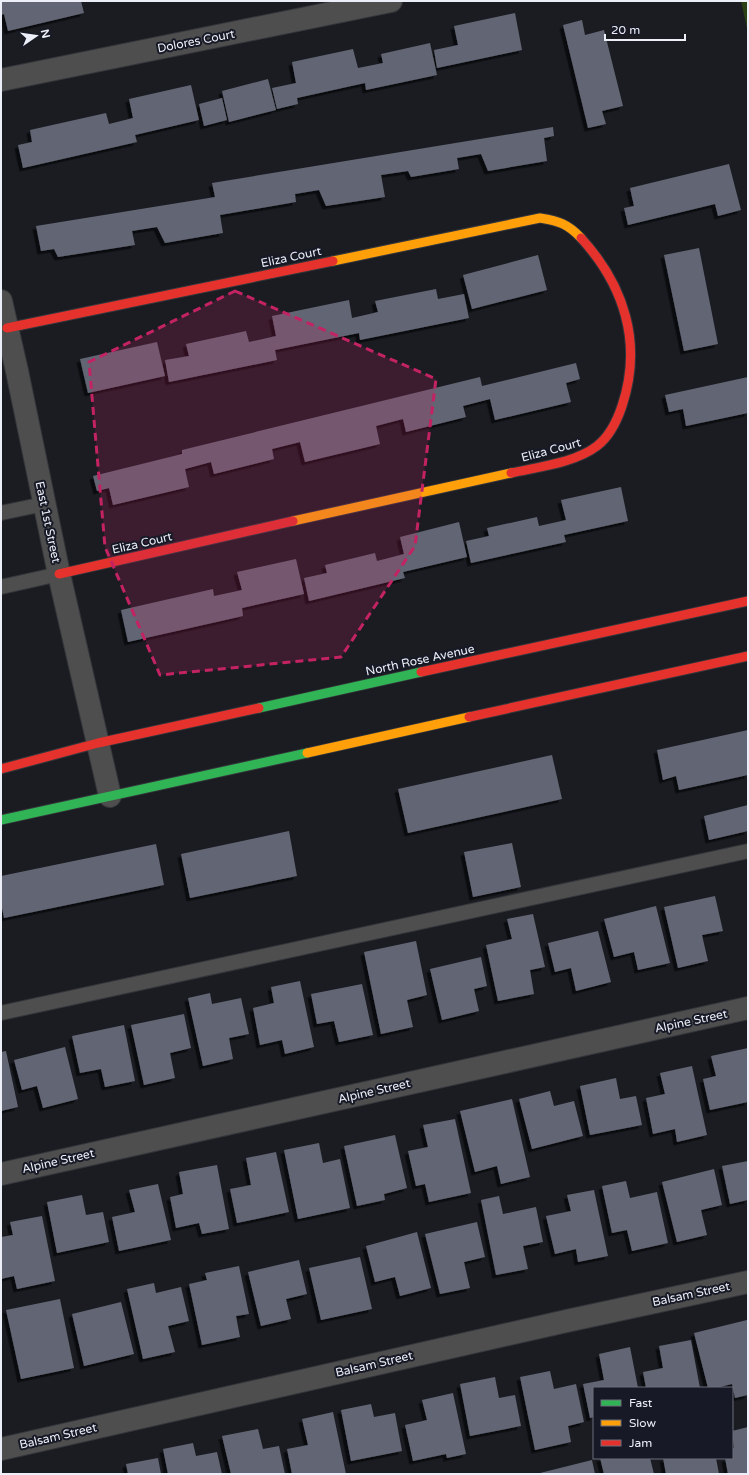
<svg xmlns="http://www.w3.org/2000/svg" width="749" height="1475" font-family="'Varela Round',sans-serif">
  <defs>
    <filter id="shadow"><feDropShadow dx="-3.5" dy="3.5" stdDeviation="0" flood-color="#0009"/></filter>
  </defs>
  <rect width="100%" height="100%" fill="#1a1c22"/>
  <polygon fill="#2a4014" points="741,1 748,1 748,33"/>
  <g fill="#626573" filter="url(#shadow)">
    <polygon points="1,1 81,1 84,13 8,31 4,14 1,15"/>
    <polygon points="515,13 522,50 437,68 434,50 458,45 454,26"/>
    <polygon points="582,20 585,35 604,30 623,106 602,111 606,124 588,128 563,25"/>
    <polygon points="430,43 437,75 366,90 365,83 297,98 298,104 277,109 272,88 296,83 292,62 353,49 358,68 383,63 381,54"/>
    <polygon points="268,79 276,110 229,122 222,91"/>
    <polygon points="191,85 199,120 135,135 137,142 23,168 18,145 32,142 30,130 106,113 109,124 133,118 129,99"/>
    <polygon points="222,98 227,120 204,126 199,104"/>
    <polygon points="553,127 554,136 544,138 547,161 488,171 481,154 457,158 459,169 411,177 408,171 381,175 385,197 326,206 319,190 295,194 296,202 220,215 223,233 165,243 157,227 132,231 135,245 58,257 54,249 41,251 36,226 215,197 212,183"/>
    <polygon points="729,164 741,210 718,216 715,204 628,225 624,208 634,206 630,188"/>
    <polygon points="699,248 718,344 684,351 664,255"/>
    <polygon points="538,255 547,290 472,309 463,275"/>
    <polygon points="436,289 438,299 464,294 469,318 360,340 359,333 275,350 277,360 169,382 165,360 189,356 186,344 246,331 249,342 276,336 272,316 349,300 352,318 378,312 375,301"/>
    <polygon points="157,342 165,376 88,393 80,359"/>
    <polygon points="576,363 580,379 566,383 571,402 495,420 490,399 463,406 466,417 406,432 403,419 376,426 380,444 305,462 300,442 272,449 274,459 214,474 211,462 185,469 189,487 113,505 109,488 97,491 93,476 182,454 182,450 480,377 482,386"/>
    <polygon points="748,377 748,413 686,426 683,409 669,412 665,395"/>
    <polygon points="621,487 628,521 564,535 566,542 471,563 466,541 489,536 487,528 537,517 539,526 566,520 561,500"/>
    <polygon points="459,522 467,557 403,572 405,578 309,601 304,578 327,573 325,565 375,553 377,561 404,554 400,537"/>
    <polygon points="296,559 304,594 242,608 243,616 128,642 121,610 213,589 214,596 242,590 237,572"/>
    <polygon points="748,730 748,775 679,790 676,776 663,780 657,750"/>
    <polygon points="552,755 562,799 408,833 398,789"/>
    <polygon points="748,805 748,831 709,840 704,816"/>
    <polygon points="289,831 297,876 190,898 181,854"/>
    <polygon points="512,843 521,887 473,897 464,852"/>
    <polygon points="156,844 164,885 4,918 1,903 1,876"/>
    <polygon points="715,896 723,931 702,935 708,961 678,968 664,907"/>
    <polygon points="656,906 670,963 638,970 634,952 614,957 604,919"/>
    <polygon points="533,914 545,967 530,970 534,994 498,1001 486,945 512,939 507,919"/>
    <polygon points="598,931 611,982 576,991 571,968 555,972 548,943"/>
    <polygon points="416,941 427,995 407,1000 413,1027 381,1034 364,952"/>
    <polygon points="481,957 487,986 474,989 479,1011 442,1020 430,969"/>
    <polygon points="300,981 314,1047 285,1054 282,1040 260,1045 253,1008 274,1003 271,987"/>
    <polygon points="362,984 373,1035 339,1042 334,1021 317,1024 311,994"/>
    <polygon points="210,993 212,1004 241,998 249,1034 229,1038 233,1059 203,1066 188,998"/>
    <polygon points="184,1014 191,1048 170,1053 175,1078 144,1085 131,1025"/>
    <polygon points="124,1025 135,1081 105,1087 101,1069 80,1073 72,1036"/>
    <polygon points="65,1047 78,1099 43,1108 37,1086 22,1090 14,1060"/>
    <polygon points="748,1048 748,1102 710,1110 703,1079 716,1076 711,1056"/>
    <polygon points="6,1051 18,1107 1,1111 1,1052"/>
    <polygon points="692,1066 707,1135 677,1142 675,1129 653,1134 646,1098 665,1094 660,1073"/>
    <polygon points="616,1078 620,1099 636,1096 642,1125 590,1135 580,1086"/>
    <polygon points="550,1091 554,1106 574,1101 583,1136 532,1149 519,1099"/>
    <polygon points="512,1099 530,1177 501,1184 497,1166 475,1172 460,1111"/>
    <polygon points="455,1119 471,1193 429,1202 425,1184 416,1186 408,1151 428,1147 423,1125"/>
    <polygon points="395,1135 407,1188 384,1194 385,1200 357,1206 344,1146"/>
    <polygon points="319,1143 323,1163 340,1159 350,1208 298,1219 284,1150"/>
    <polygon points="276,1152 289,1212 237,1223 230,1189 251,1185 246,1158"/>
    <polygon points="748,1161 748,1200 730,1204 722,1166"/>
    <polygon points="217,1165 229,1229 202,1234 199,1223 176,1228 170,1197 183,1194 179,1172"/>
    <polygon points="714,1169 722,1205 701,1210 707,1235 677,1242 662,1182"/>
    <polygon points="626,1181 630,1198 657,1192 668,1243 632,1251 627,1230 612,1233 602,1186"/>
    <polygon points="158,1184 171,1240 119,1251 112,1217 135,1212 129,1190"/>
    <polygon points="594,1190 608,1256 578,1262 576,1249 555,1254 546,1216 571,1211 567,1195"/>
    <polygon points="82,1195 86,1215 103,1212 109,1242 57,1253 47,1202"/>
    <polygon points="499,1196 503,1214 536,1207 543,1242 523,1246 528,1269 496,1275 481,1200"/>
    <polygon points="42,1216 55,1281 17,1289 14,1276 1,1279 1,1237 13,1235 10,1222"/>
    <polygon points="477,1222 485,1257 464,1262 470,1288 440,1294 425,1234"/>
    <polygon points="417,1232 431,1288 400,1296 395,1277 375,1282 366,1246"/>
    <polygon points="360,1257 372,1309 321,1320 309,1268"/>
    <polygon points="299,1260 307,1294 286,1299 291,1319 261,1326 248,1272"/>
    <polygon points="239,1266 249,1314 236,1316 240,1337 202,1345 189,1284 207,1280 205,1273"/>
    <polygon points="154,1283 156,1293 181,1287 189,1321 168,1326 175,1352 143,1359 127,1289"/>
    <polygon points="60,1299 74,1368 21,1379 6,1310"/>
    <polygon points="121,1302 134,1354 84,1366 72,1314"/>
    <polygon points="747,1320 748,1326 748,1395 735,1398 732,1384 716,1388 708,1388 694,1333"/>
    <polygon points="691,1340 700,1388 646,1388 643,1372 663,1368 659,1346"/>
    <polygon points="630,1347 638,1388 594,1388 594,1417 590,1418 583,1384 604,1380 599,1354"/>
    <polygon points="550,1371 554,1389 576,1384 584,1422 568,1426 571,1442 535,1450 520,1377"/>
    <polygon points="495,1377 499,1398 515,1395 521,1426 470,1436 460,1384"/>
    <polygon points="453,1393 466,1454 447,1458 446,1454 413,1461 405,1425 427,1420 422,1400"/>
    <polygon points="371,1404 374,1417 395,1413 402,1451 351,1461 341,1410"/>
    <polygon points="333,1412 346,1474 292,1474 287,1449 308,1445 302,1419"/>
    <polygon points="748,1427 748,1474 728,1474 725,1458 732,1458 732,1449 734,1448 732,1431"/>
    <polygon points="258,1429 263,1449 279,1446 285,1474 231,1474 222,1436"/>
    <polygon points="193,1443 196,1456 217,1452 222,1474 168,1474 163,1449"/>
    <polygon points="158,1458 161,1474 128,1474 126,1464"/>
    <polygon points="600,1458 650,1458 654,1474 604,1474"/>
    <polygon points="663,1458 716,1458 719,1474 666,1474"/>
    <polygon points="592,1460 595,1474 540,1474 540,1473"/>
  </g>
  <g fill="none" stroke-linecap="round" stroke-linejoin="round">
    <g stroke="#34363b" stroke-width="16">
      <g id="lane">
        <polyline points="1,513 44,504"/>
        <polyline points="1,587 59,574"/>
        <polyline points="1,1013 748,851"/>
      </g>
    </g>
    <g stroke="#34363b" stroke-width="24">
      <g id="street">
        <polyline points="1,80 391,1"/>
        <polyline points="1,301 17,371 59,574 110,796"/>
        <polyline points="1,1174 748,1008"/>
        <polyline points="1,1449 571,1320 748,1282"/>
      </g>
    </g>
    <g stroke="#34363b" stroke-width="11">
      <g id="fast">
        <polyline points="259,708 421,672"/>
        <polyline points="1,820 307,753"/>
      </g>
    </g>
    <g stroke="#34363b" stroke-width="11">
      <g id="slow">
        <path d="M 333,261 L 540,218 C 559,221 568,224 581,238"/>
        <polyline points="293,521 511,473"/>
        <polyline points="307,753 469,717"/>
      </g>
    </g>
    <g stroke="#34363b" stroke-width="11">
      <g id="jam">
        <polyline points="7,328 333,261"/>
        <path d="M 511,473 C 537,467 575,463 597,446 C 610,436 617,421 622,406 C 643,343 624,285 581,238"/>
        <polyline points="59,574 293,521"/>
        <polyline points="421,672 748,601"/>
        <polyline points="469,717 748,656"/>
        <polyline points="1,769 98,743 259,708"/>
      </g>
    </g>
    <use href="#lane" stroke="#4d4e4d" stroke-width="14"/>
    <use href="#street" stroke="#4d4e4d" stroke-width="22"/>
    <use href="#fast" stroke="#30b455" stroke-width="9"/>
    <use href="#slow" stroke="#ff9f0a" stroke-width="9"/>
    <use href="#jam" stroke="#e5322d" stroke-width="9"/>
  </g>
  <path fill="#c42363" fill-opacity="0.2" stroke="#c42363" stroke-width="3" stroke-dasharray="8 5" stroke-linejoin="round" d="M 235,291 L 436,379 L 415,546 L 341,657 L 160,675 L 105,547 L 89,362 Z"/>
  <g text-anchor="middle" dominant-baseline="central" stroke-width="4" stroke-linejoin="round" paint-order="stroke">
    <g font-size="12" fill="#eceff7" stroke="#171a26">
      <text transform="translate(196 41) rotate(-11)">Dolores Court</text>
      <text transform="translate(291 257) rotate(-12)">Eliza Court</text>
      <text transform="translate(551 450) rotate(-15)">Eliza Court</text>
      <text transform="translate(48 522) rotate(78)">East 1st Street</text>
      <text transform="translate(142 543) rotate(-13)">Eliza Court</text>
      <text transform="translate(420 660) rotate(-12)">North Rose Avenue</text>
      <text transform="translate(691 1021) rotate(-12)">Alpine Street</text>
      <text transform="translate(374 1091) rotate(-13)">Alpine Street</text>
      <text transform="translate(58 1161) rotate(-13)">Alpine Street</text>
      <text transform="translate(691 1294) rotate(-12)">Balsam Street</text>
      <text transform="translate(374 1364) rotate(-13)">Balsam Street</text>
      <text transform="translate(58 1436) rotate(-13)">Balsam Street</text>
    </g>
  </g>
  <rect width="749" height="1475" fill="none" stroke="#eceff7" stroke-width="4"/>
  <rect x="593" y="1387" width="140" height="72" fill="#171a26" stroke="#6c6f7a"/>
  <rect x="601" y="1400" width="20" height="6" fill="#30b455" stroke="#6c6f7a"/>
  <text x="629" y="1407" font-size="12" fill="#eceff7">Fast</text>
  <rect x="601" y="1420" width="20" height="6" fill="#ff9f0a" stroke="#6c6f7a"/>
  <text x="629" y="1427" font-size="12" fill="#eceff7">Slow</text>
  <rect x="601" y="1440" width="20" height="6" fill="#e5322d" stroke="#6c6f7a"/>
  <text x="629" y="1447" font-size="12" fill="#eceff7">Jam</text>
  <g transform="translate(36 36) rotate(77)" stroke="#171a26" stroke-width="3" paint-order="stroke">
  <path d="M0-3L7 15L0 10L-7 15Z" fill="#eceff7"/>
  <text y="-6" font-size="11" font-weight="bold" text-anchor="middle" fill="#eceff7">N</text>
  </g>
  <path d="M605 34v6h80v-6" fill="none" stroke="#eceff7" stroke-width="2"/>
  <text x="611" y="34" font-size="12" fill="#eceff7" stroke="#171a26" stroke-width="3" paint-order="stroke">20 m</text>
</svg>
